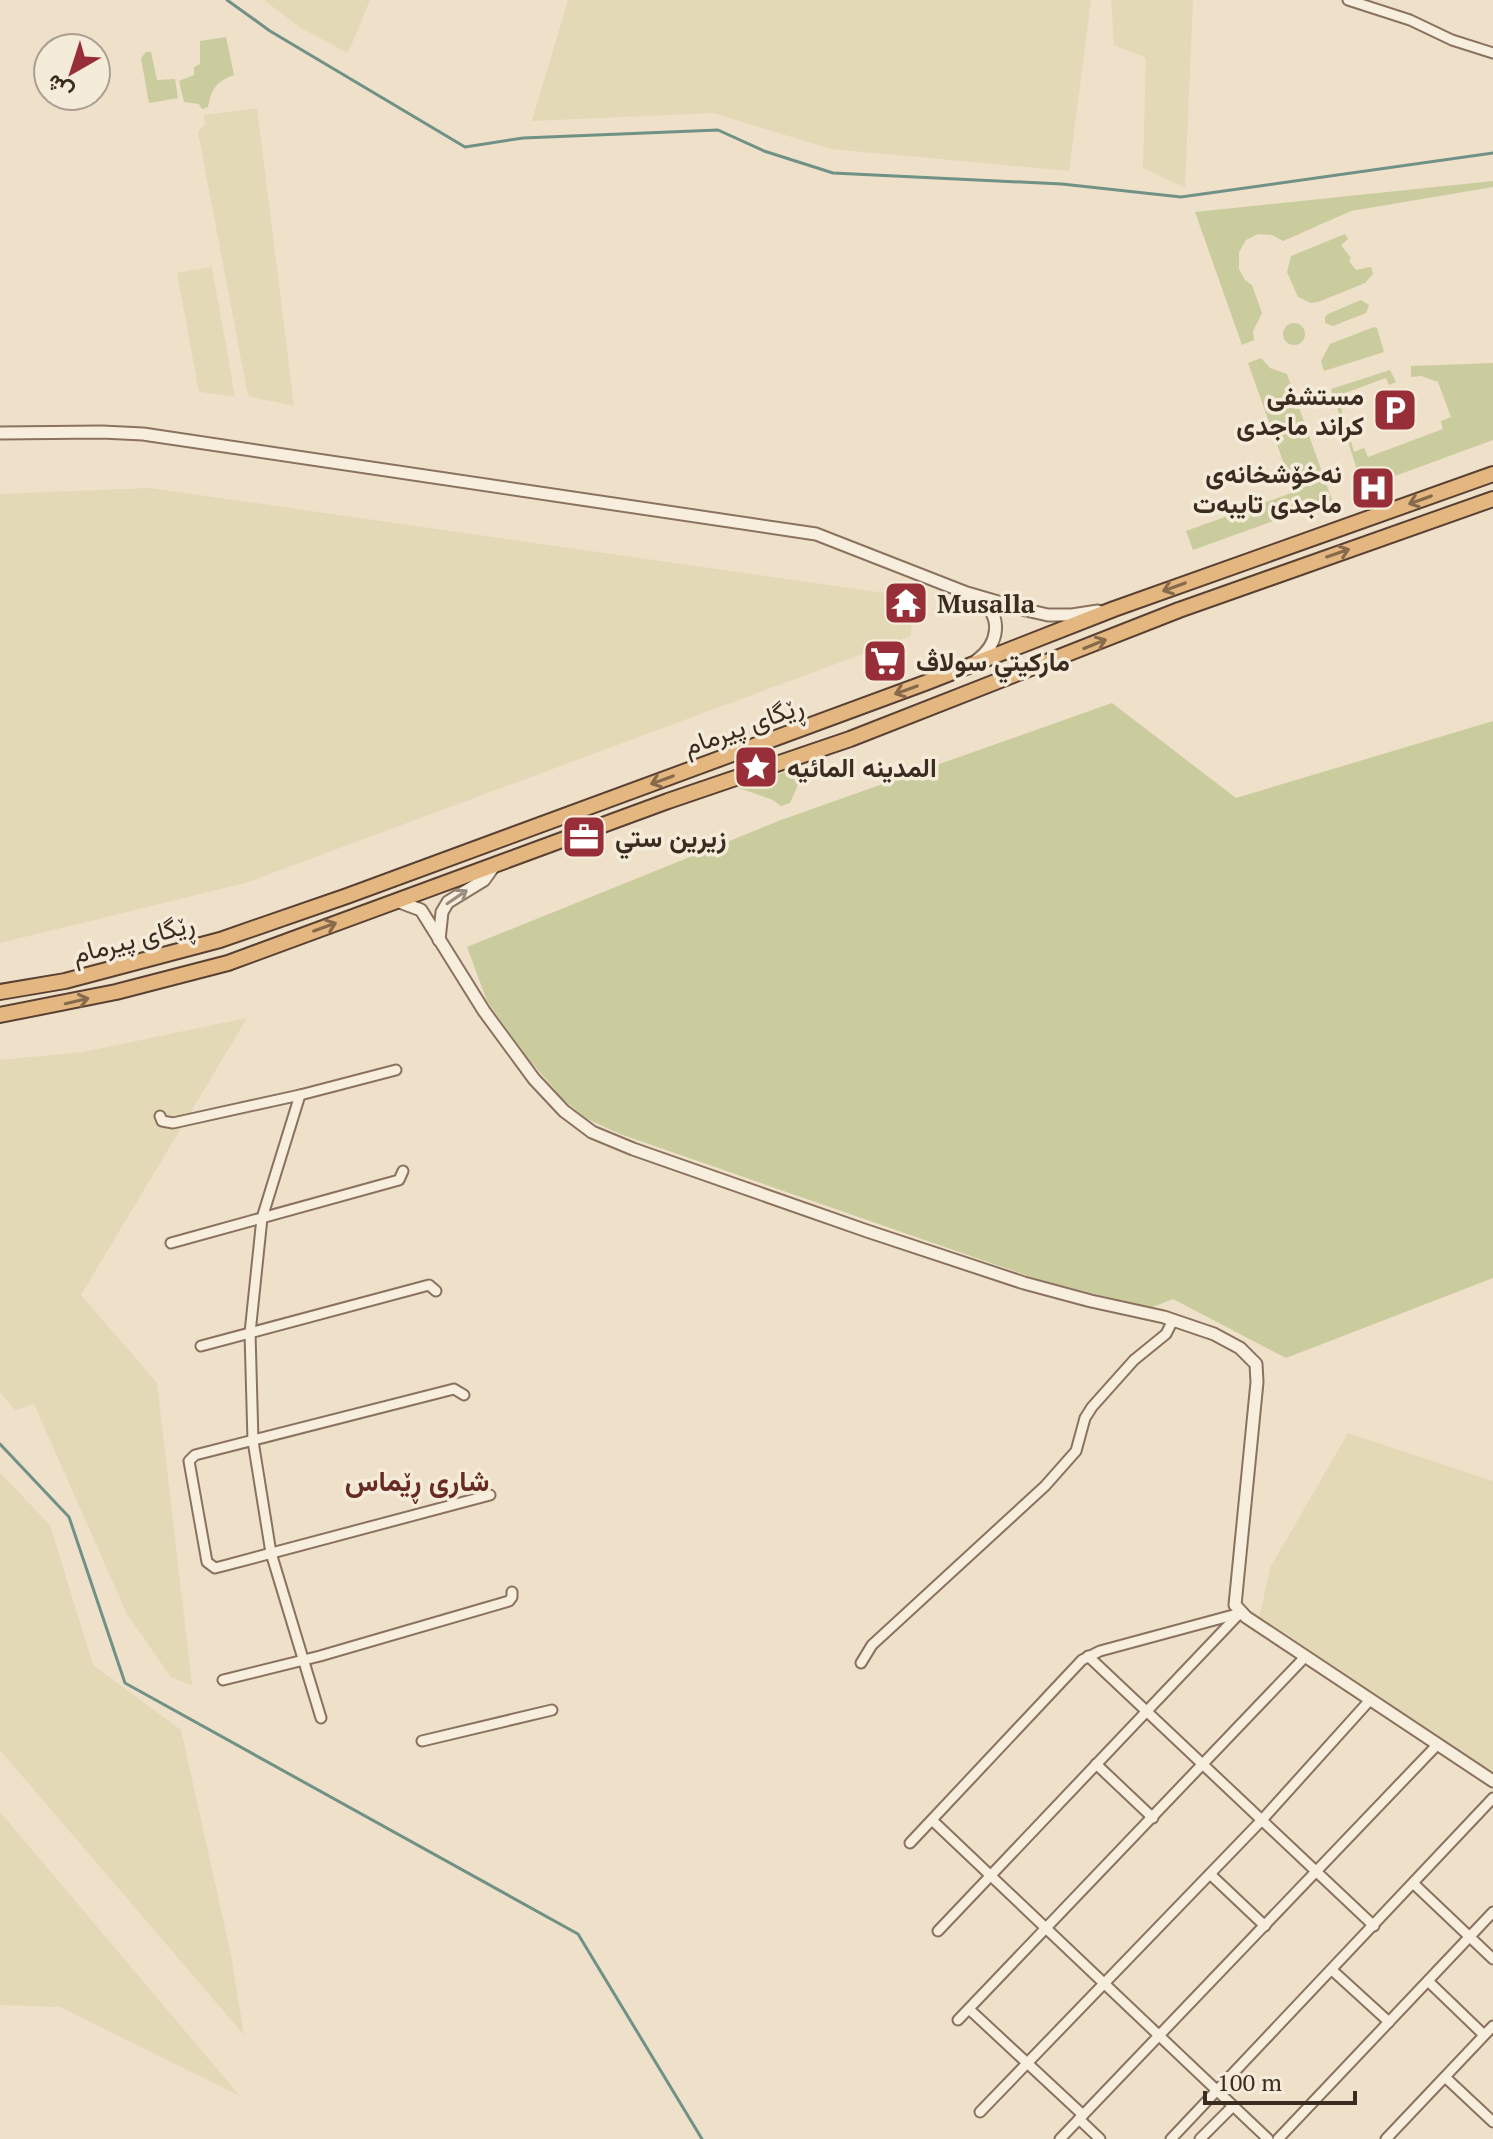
<svg xmlns="http://www.w3.org/2000/svg" width="1493" height="2139" font-family="'PT Serif',Vazirmatn,serif">
  <rect width="100%" height="100%" fill="#eee0c9"/>
  <g fill="#e3d9b7">
    <polygon points="264,0 370,0 348,53 301,28"/>
    <polygon points="568,0 1091,0 1069,171 831,149 713,113 532,121"/>
    <polygon points="1111,0 1193,0 1185,188 1143,168 1146,58 1114,45"/>
    <polygon points="257,108 294,406 248,396 198,132 205,124 204,115"/>
    <polygon points="212,267 235,397 199,392 177,273"/>
    <polygon points="150,488 913,597 911,636 245,883 0,943 0,494"/>
    <polygon points="247,1018 81,1295 157,1383 192,1685 171,1677 127,1614 34,1404 15,1410 0,1392 0,1060 83,1052"/>
    <polygon points="1348,1433 1493,1481 1493,1772 1259,1619 1270,1568"/>
    <polygon points="0,1473 50,1525 93,1665 181,1730 231,1955 244,2035 0,1750"/>
    <polygon points="0,1812 240,2096 60,2007 0,2005"/>
  </g>
  <g fill="#cacc9d">
    <path d="M 226,37 L 234,75 C 216,81 211,90 208,107 L 202,109 L 199,104 L 184,102 L 179,81 L 194,75 L 194,67 L 200,64 L 200,41 Z"/>
    <polygon points="146,52 151,52 157,80 175,79 178,98 149,103 141,58"/>
    <polygon points="1493,181 1493,187 1351,211 1283,241 1272,235 1258,234 1246,240 1239,252 1239,269 1245,280 1252,285 1262,313 1253,331 1254,340 1242,345 1195,212"/>
    <polygon points="1345,234 1348,239 1341,245 1351,258 1349,261 1356,270 1371,267 1373,274 1365,283 1318,302 1311,303 1298,297 1287,272 1291,256"/>
    <polygon points="1361,300 1369,305 1366,313 1333,326 1325,323 1325,317 1328,314"/>
    <circle cx="1294" cy="334" r="11"/>
    <polygon points="1374,327 1377,328 1384,352 1324,371 1321,361 1330,344"/>
    <polygon points="1261,358 1270,368 1287,374 1332,500 1193,550 1186,531 1294,492 1248,363"/>
    <polygon points="1493,363 1493,440 1373,484 1370,477 1360,479 1331,389 1390,370 1396,382 1389,385 1386,378 1345,393 1347,402 1340,404 1354,452 1364,448 1368,457 1443,429 1441,421 1451,417 1438,382 1421,376 1411,377 1411,366"/>
    <polygon points="1112,703 1236,798 1493,721 1493,1278 1286,1358 1173,1299 1150,1308 1037,1279 620,1134 585,1118 562,1098 526,1056 487,1001 467,947 781,820"/>
    <polygon points="813,762 800,780 790,803 781,806 773,800 739,788"/>
  </g>
  <g fill="none" stroke-linecap="round" stroke-linejoin="round">
    <g stroke="#709186" stroke-width="3">
      <polyline points="227,0 270,31 465,147 523,138 718,130 764,151 833,173 1062,184 1181,197 1493,153"/>
      <polyline points="0,1444 69,1517 125,1683 578,1934 702,2139"/>
    </g>
    <g stroke="#8a725e" stroke-width="13">
      <g id="minor">
        <polyline points="1348,0 1410,20 1452,40 1493,53"/>
        <polyline points="160,1116 162,1121 173,1123 300,1095"/>
        <polyline points="171,1243 399,1180 403,1171"/>
        <polyline points="201,1346 429,1285 436,1291"/>
        <polyline points="464,1395 454,1389 195,1455 189,1461 207,1562 215,1568 223,1566 490,1495"/>
        <polyline points="1088,1656 1374,1926"/>
        <polyline points="861,1663 872,1645 1045,1486 1076,1451 1085,1418 1092,1407 1134,1360 1166,1334 1173,1320"/>
        <polyline points="223,1680 320,1656 509,1601 512,1597 512,1592"/>
        <polyline points="321,1718 271,1553 253,1441 250,1333 262,1218 300,1095 396,1070"/>
        <polyline points="422,1741 552,1710"/>
        <polyline points="1096,1764 1153,1818"/>
        <polyline points="932,1820 1268,2139"/>
        <polyline points="910,1843 1082,1660 1100,1651 1237,1614"/>
        <polyline points="1210,1874 1265,1926"/>
        <polyline points="1414,1884 1493,1959"/>
        <polyline points="938,1931 1240,1613"/>
        <polyline points="1332,1970 1389,2022"/>
        <polyline points="1428,1981 1484,2035"/>
        <polyline points="969,2009 1083,2115"/>
        <polyline points="958,2020 1305,1657"/>
        <polyline points="1445,2077 1493,2122"/>
        <polyline points="980,2112 1261,1821 1370,1700"/>
        <polyline points="1079,2119 1100,2139"/>
        <polyline points="1060,2139 1438,1744"/>
        <polyline points="1171,2139 1493,1798"/>
        <polyline points="1200,2139 1233,2106"/>
        <polyline points="1278,2139 1493,1912"/>
        <polyline points="1386,2139 1493,2026"/>
      </g>
    </g>
    <g stroke="#8a725e" stroke-width="15">
      <g id="tertiary">
        <polyline points="0,433 102,432 143,434 816,534 967,593 1026,610 1048,615 1072,615 1098,611"/>
        <path d="M 977,660 C 999,644 1004,615 978,599"/>
        <polyline points="397,901 421,910 484,1011 534,1079 564,1111 592,1132 633,1149 867,1231 1024,1283 1091,1301 1164,1317 1214,1334 1240,1348 1256,1364 1257,1382 1235,1605 1246,1617 1493,1781"/>
        <polyline points="439,940 442,912 448,902 484,880 494,866"/>
      </g>
    </g>
    <g stroke="#584132" stroke-width="18">
      <g id="trunk">
        <polyline points="0,992 65,981 220,940 347,896 925,683 1114,609 1493,474"/>
        <polyline points="0,1015 116,992 228,963 668,801 850,739 1179,610 1493,499"/>
      </g>
    </g>
    <use href="#minor" stroke="#f8eedd" stroke-width="9"/>
    <use href="#tertiary" stroke="#f8eedd" stroke-width="11"/>
    <use href="#trunk" stroke="#e4b680" stroke-width="14"/>
  </g>
  <defs><path id="oneway-shaft" d="M-6 0H5M1.5-3L5.5 0L1.5 3" fill="none" stroke-width="1.6" stroke-linecap="round" stroke-linejoin="round" transform="scale(2)"/></defs>
  <g stroke="#876a4c">
    <use href="#oneway-shaft" transform="translate(1420 500) rotate(160)"/>
    <use href="#oneway-shaft" transform="translate(1338 553) rotate(-19)"/>
    <use href="#oneway-shaft" transform="translate(1174 587) rotate(160)"/>
    <use href="#oneway-shaft" transform="translate(1095 644) rotate(-22)"/>
    <use href="#oneway-shaft" transform="translate(906 690) rotate(160)"/>
    <use href="#oneway-shaft" transform="translate(662 780) rotate(160)"/>
    <use href="#oneway-shaft" transform="translate(325 927) rotate(-20)"/>
    <use href="#oneway-shaft" transform="translate(77 1001) rotate(-13)"/>
  </g>
  <use stroke="#9a8d7f" href="#oneway-shaft" transform="translate(457 897) rotate(-34)"/>
  <defs>
    <g id="parking-square" transform="scale(2.3)"><rect x="-9" y="-9" width="18" height="18" rx="4" fill="#982f38" stroke="#f5ebd9"/><path d="M-3.5-5.5H1a3.5 3.5 0 0 1 0 7H-1V5.5H-3.5ZM-1-3.4V-.6H.8a1.4 1.4 0 0 0 0-2.8Z" fill="#fff"/></g>
    <g id="hospital-square" transform="scale(2.3)"><rect x="-9" y="-9" width="18" height="18" rx="4" fill="#982f38" stroke="#f5ebd9"/><path d="M-5-5h3v3.5h4V-5h3V5h-3V1.5h-4V5h-3Z" fill="#fff"/></g>
    <g id="temple-square" transform="scale(2.3)"><rect x="-9" y="-9" width="18" height="18" rx="4" fill="#982f38" stroke="#f5ebd9"/><path d="M0-6L5-2H3V0L6.5 2.5H4V6H1.5V3h-3V6H-4V2.5H-6.5L-3 0V-2H-5Z" fill="#fff"/></g>
    <g id="supermarket-square" transform="scale(2.3)"><rect x="-9" y="-9" width="18" height="18" rx="4" fill="#982f38" stroke="#f5ebd9"/><path d="M-6-5.5h2.5l.6 2H6L4.5 2H-2.5L-4.4-4H-6ZM-1.5 3.2a1.3 1.3 0 1 0 .1 0ZM3 3.2a1.3 1.3 0 1 0 .1 0Z" fill="#fff"/></g>
    <g id="sight-square" transform="scale(2.3)"><rect x="-9" y="-9" width="18" height="18" rx="4" fill="#982f38" stroke="#f5ebd9"/><path d="M0-6L1.8-2.2L6-1.7L2.9 1.2L3.7 5.4L0 3.3L-3.7 5.4L-2.9 1.2L-6-1.7L-1.8-2.2Z" fill="#fff"/></g>
    <g id="office-square" transform="scale(2.3)"><rect x="-9" y="-9" width="18" height="18" rx="4" fill="#982f38" stroke="#f5ebd9"/><path d="M-6-3h4V-5.5h4V-3h4V5H-6ZM-1-4.5V-3h2v-1.5ZM-6 0V1H6V0Z" fill="#fff"/></g>
  </defs>
  <g fill-rule="evenodd">
    <use href="#parking-square" x="1395" y="410"/>
    <use href="#hospital-square" x="1373" y="488"/>
    <use href="#temple-square" x="906" y="603"/>
    <use href="#supermarket-square" x="885" y="661"/>
    <use href="#sight-square" x="756" y="767"/>
    <use href="#office-square" x="584" y="837"/>
  </g>
  <g text-anchor="middle" dominant-baseline="central" stroke-width="7" stroke-linejoin="round" paint-order="stroke">
    <g font-size="26" font-weight="bold" fill="#3b2c21" stroke="#f5ebd9" text-anchor="start">
      <text x="1364" y="395" text-anchor="end">مستشفی<tspan x="1364" dy="30">کراند ماجدی</tspan></text>
      <text x="1342" y="473" text-anchor="end">نەخۆشخانەی<tspan x="1342" dy="30">ماجدی تایبەت</tspan></text>
      <text x="937" y="603">Musalla</text>
      <text x="916" y="661">ماركيتي سولاڤ</text>
      <text x="787" y="767">المدينه المائيه</text>
      <text x="615" y="837">زيرين ستي</text>
    </g>
    <g font-size="26" fill="#3b2c21" stroke="#f5ebd9">
      <text transform="translate(743 725) rotate(-20)">ڕێگای پیرمام</text>
      <text transform="translate(133 938) rotate(-15)">ڕێگای پیرمام</text>
    </g>
    <g font-size="28" font-weight="bold" fill="#672b22" stroke="#f5ebd9">
      <text x="417" y="1480">شاری ڕێماس</text>
    </g>
  </g>
  <g transform="translate(72 72) rotate(219)"><circle r="38" fill="#f5ebd9" stroke="#ab9f8f" stroke-width="2"/>
  <path d="M0-6L14 30L0 20L-14 30Z" fill="#982f38"/>
  <text y="-12" font-size="22" font-weight="bold" text-anchor="middle" fill="#3b2c21">ش</text>
  </g>
  <path d="M1205 2091v12h150v-12" fill="none" stroke="#3b2c21" stroke-width="4"/>
  <text x="1217" y="2091" font-size="24" fill="#3b2c21" stroke="#f5ebd9" stroke-width="6" paint-order="stroke">100 m</text>
</svg>
